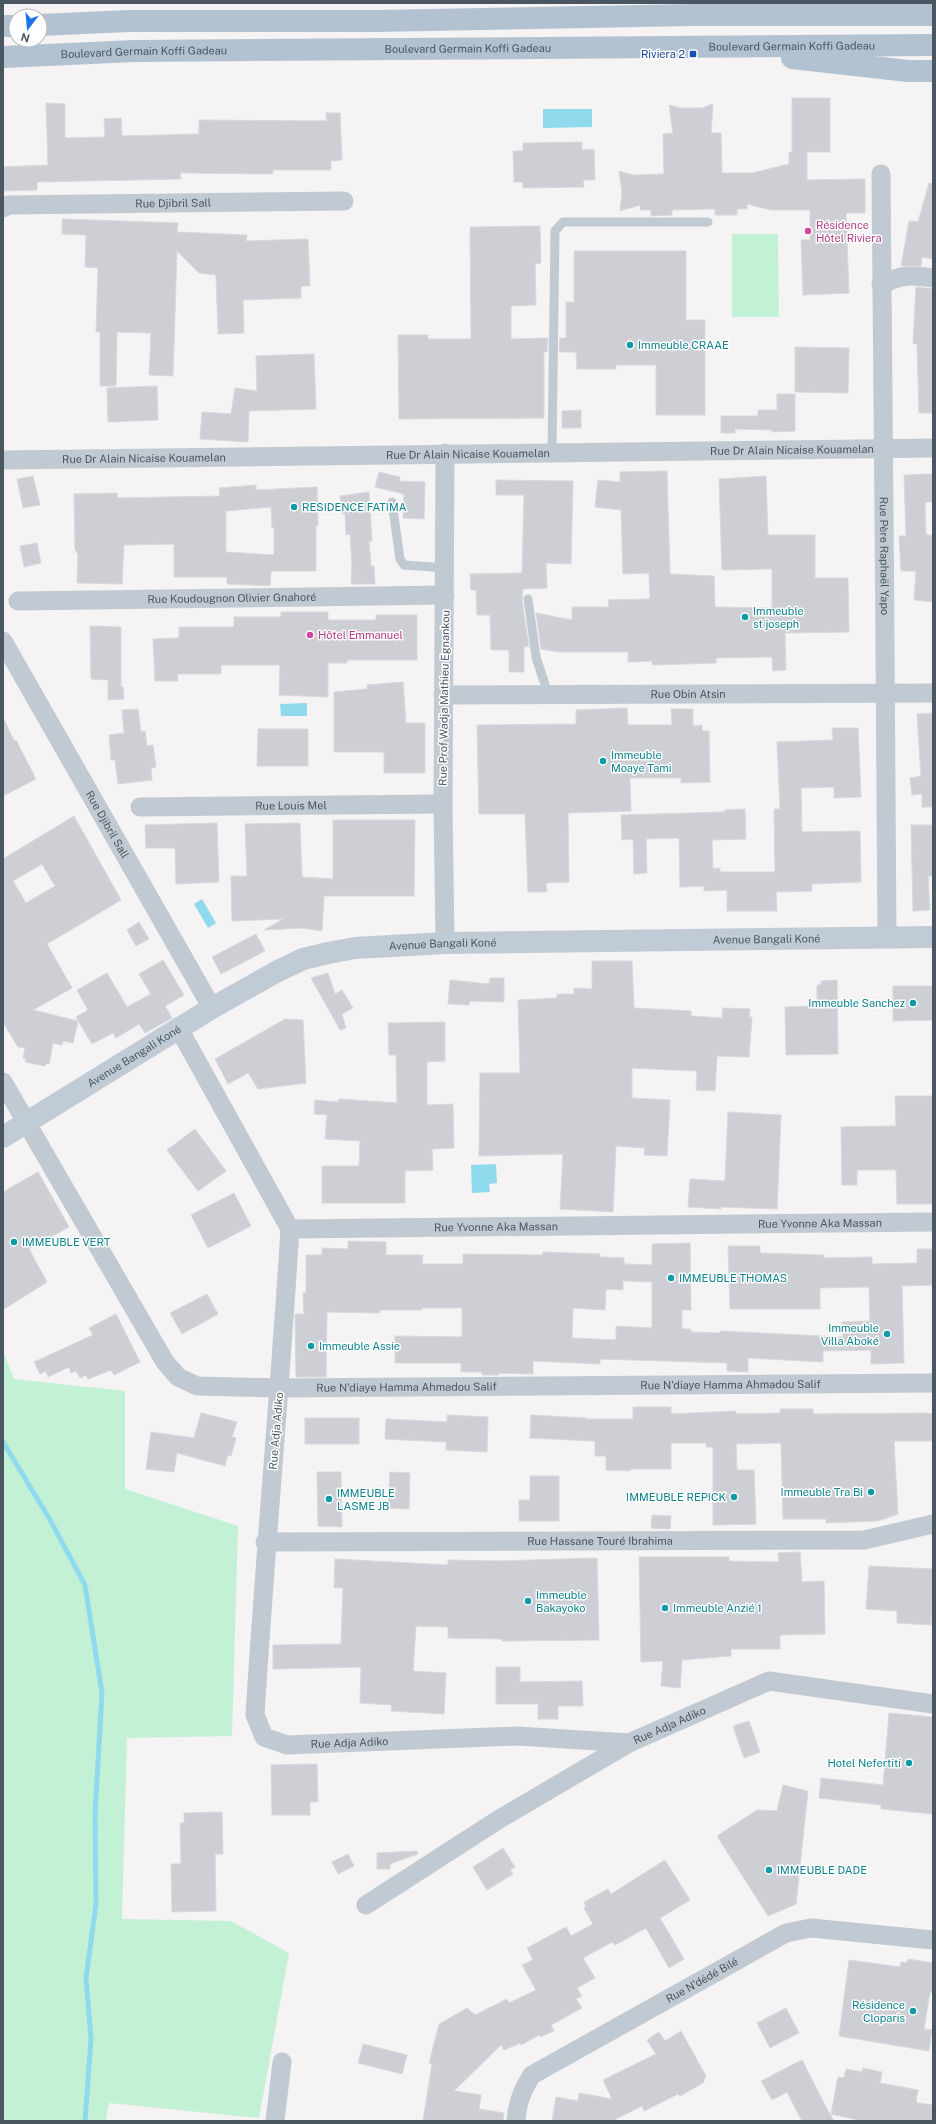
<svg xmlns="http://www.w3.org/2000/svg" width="936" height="2124" font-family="'Public Sans',sans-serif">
  <rect width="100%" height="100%" fill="#f5f3f3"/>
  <g fill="#c3f1d5">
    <polygon points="732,234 778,234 779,317 732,317"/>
    <polygon points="3,1351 14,1379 125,1391 125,1489 238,1526 232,1736 127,1738 122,1919 231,1921 289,1953 259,2118 109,2103 106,2121 3,2121"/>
  </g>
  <g fill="#90daee">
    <polygon points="543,109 592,109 592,127 543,128"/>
    <polygon points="307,703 307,716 281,716 280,704"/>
    <polygon points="202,899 216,923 208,928 194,904"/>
    <polygon points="496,1164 497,1183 489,1184 490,1192 472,1193 471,1165"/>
  </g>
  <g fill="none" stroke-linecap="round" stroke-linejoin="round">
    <polyline stroke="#90daee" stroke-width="5" points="3,1442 49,1518 85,1585 102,1693 95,1814 96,1904 86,1978 91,2039 85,2121"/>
  </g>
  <g fill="#cdcfd5" stroke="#d7d9de" fill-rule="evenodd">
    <polygon points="792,98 830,98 830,152 807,152 807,180 865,179 865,213 846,213 849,293 803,295 801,240 810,240 810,210 771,210 747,204 747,209 737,209 737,215 715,215 715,209 672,210 672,215 651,216 651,210 640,210 640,205 620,211 622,192 619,171 633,175 664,174 663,134 673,133 669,105 681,108 702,108 713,104 711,133 721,133 722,173 752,173 789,164 789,152 792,152"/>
    <polygon points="46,103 65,104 65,138 105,137 104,119 121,118 122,136 199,134 199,120 327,121 326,113 340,113 342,160 331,161 331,170 273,170 273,174 180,173 181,179 37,182 37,190 3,191 3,167 48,165"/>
    <polygon points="582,142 582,150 594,149 595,180 583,180 584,187 523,188 523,182 514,182 513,151 523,151 523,143"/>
    <polygon points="929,183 933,184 933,259 922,257 921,266 901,266 909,221 918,222"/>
    <polygon points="62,219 178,223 177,232 247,235 246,241 308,239 310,286 301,286 301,298 243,300 244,333 218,334 216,275 199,273 177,251 173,376 149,375 151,333 117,332 116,386 100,386 100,332 96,332 98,268 85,267 86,235 62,234"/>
    <polygon points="540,226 541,263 535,264 536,305 511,306 511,339 548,338 547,352 544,352 544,418 399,419 398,335 428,335 428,339 471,339 470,227"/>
    <polygon points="574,251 686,251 686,320 705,320 705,415 656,415 656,365 616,365 616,369 577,369 576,352 559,352 560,338 566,338 566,302 574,302"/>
    <polygon points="916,287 933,289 933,413 919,413 917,344 913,343"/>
    <polygon points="795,347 849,348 848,393 795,392"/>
    <polygon points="314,354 316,409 249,411 248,442 200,439 202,412 231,414 235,388 257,391 256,356"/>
    <polygon points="157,386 158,420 108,422 107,388"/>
    <polygon points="777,394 795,394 795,431 772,432 772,430 735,429 735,433 721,433 721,416 758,416 758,410 777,410"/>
    <polygon points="581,410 581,428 562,428 562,411"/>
    <polygon points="667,471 670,574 714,576 715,607 772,608 772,569 722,570 719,479 766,476 768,535 815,535 815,578 848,578 849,632 785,633 786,670 773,671 772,657 716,658 716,663 652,665 652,661 628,662 628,652 559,652 541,649 536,613 572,620 572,607 609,607 608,600 650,599 649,573 623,574 621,510 595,507 598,480 620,482 620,472"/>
    <polygon points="379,472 400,477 399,481 425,482 424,519 403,518 404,494 375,487"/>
    <polygon points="932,474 933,502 925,502 926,535 933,535 933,602 914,600 916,571 901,571 899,536 906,536 904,475"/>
    <polygon points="33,476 40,505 23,508 17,479"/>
    <polygon points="496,480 573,481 571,564 546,563 547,588 523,589 522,600 529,647 524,646 524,672 509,672 509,650 491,650 490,615 477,615 476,590 471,590 470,574 522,573 524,495 496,495"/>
    <path d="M 256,485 L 256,490 L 317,487 L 318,526 L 316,526 L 316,571 L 271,571 L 270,586 L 227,584 L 227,577 L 174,577 L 174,544 L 124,545 L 122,584 L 77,583 L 78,555 L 75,549 L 74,494 L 117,493 L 117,498 L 220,496 L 219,488 ZM 271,507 L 272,528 L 274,527 L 274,555 L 226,552 L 226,511 Z"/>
    <polygon points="369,492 372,541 369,541 371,566 374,566 375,584 351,584 352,566 350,534 346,535 345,513 342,514 340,496"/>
    <polygon points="37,543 41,563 24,567 20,546"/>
    <polygon points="281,612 328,612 328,620 376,620 376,615 417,615 417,660 347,660 347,663 328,663 328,697 279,695 280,665 221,665 221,674 177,674 178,681 155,681 153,639 179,638 179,627 234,627 234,617 281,617"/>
    <polygon points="90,626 121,627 121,687 123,687 124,699 108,700 108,680 91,679"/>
    <polygon points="403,682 406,723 425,723 425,773 384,773 384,752 334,752 334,692 367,689 367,685"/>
    <polygon points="627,708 628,725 672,725 671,709 693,709 693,726 702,725 702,731 709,731 710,782 681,783 681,778 630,778 631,811 568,813 569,882 546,883 547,892 528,892 525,814 479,814 477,725 576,724 576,710"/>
    <polygon points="138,709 141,732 145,731 147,746 153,745 156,767 151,768 152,780 118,784 115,760 111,760 109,735 124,733 122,710"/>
    <polygon points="933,713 933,807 922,807 922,794 912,795 910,778 921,776 917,714"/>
    <polygon points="3,717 14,741 16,740 36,779 3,796"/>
    <polygon points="832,728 858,728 861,797 834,798 834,787 801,788 802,832 860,831 861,882 812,884 812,891 776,892 777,911 727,911 727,890 704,891 704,886 680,887 679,838 646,839 647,873 634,874 633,839 622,840 621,815 725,812 725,810 745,809 746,839 712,840 713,869 720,868 720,872 775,872 774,809 780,809 777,742 833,740"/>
    <polygon points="258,729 308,729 308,766 257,766"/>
    <path d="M 74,816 L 121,900 L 47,944 L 72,988 L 33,1010 L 78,1021 L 73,1043 L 63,1041 L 62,1045 L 53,1043 L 49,1064 L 46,1063 L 45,1066 L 25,1062 L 26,1059 L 23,1058 L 25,1048 L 18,1047 L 3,1022 L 3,859 ZM 42,864 L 55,886 L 26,903 L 13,881 Z"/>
    <polygon points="333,820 415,820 414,896 324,896 322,931 303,928 264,930 283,919 232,921 231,876 247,876 245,824 300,823 302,877 333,879"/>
    <polygon points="217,823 219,882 176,884 175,848 146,848 145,825"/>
    <polygon points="911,825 933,825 933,876 928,876 930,910 913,911"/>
    <polygon points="139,922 149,939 136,946 127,930"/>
    <polygon points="256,934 265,951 221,974 212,957"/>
    <polygon points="163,960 184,995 165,1006 172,1018 145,1033 139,1024 116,1038 113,1033 92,1044 76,1017 88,1010 77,990 107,973 127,1007 151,994 139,974"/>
    <polygon points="592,961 632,961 634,1008 691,1011 691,1016 722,1018 723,1008 750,1009 749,1017 752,1017 749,1057 717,1056 715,1091 696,1090 697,1071 632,1068 632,1098 670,1100 667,1156 644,1155 645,1148 616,1146 613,1212 560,1209 563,1154 479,1156 480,1073 520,1073 518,1000 557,998 557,994 574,994 574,988 592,989"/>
    <polygon points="328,973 335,994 342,990 353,1008 342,1014 346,1028 340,1030 311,978"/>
    <polygon points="490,978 504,978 504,1002 470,1001 469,1005 448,1004 450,980 489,984"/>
    <polygon points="837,980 838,1054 786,1055 785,1007 817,1006 817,985 821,985 821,981"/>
    <polygon points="893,986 933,986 933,1020 893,1021"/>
    <polygon points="285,1019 303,1020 306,1083 258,1089 248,1073 228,1084 215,1059"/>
    <polygon points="445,1022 445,1061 427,1062 427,1105 453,1104 454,1148 432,1149 433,1170 405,1171 405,1203 322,1203 322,1166 359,1166 360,1141 325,1139 327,1115 314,1114 315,1100 338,1102 339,1099 397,1103 396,1055 389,1055 388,1023"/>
    <polygon points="895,1096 933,1096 933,1204 897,1204 896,1170 857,1170 857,1185 842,1185 841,1127 896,1126"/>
    <polygon points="728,1112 781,1115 777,1209 721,1207 721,1209 688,1207 690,1179 725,1181"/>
    <polygon points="195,1129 226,1171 198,1191 167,1150"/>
    <polygon points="38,1172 69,1227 29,1249 47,1282 3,1310 3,1192"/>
    <polygon points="234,1193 251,1226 208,1248 191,1215"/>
    <path d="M 348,1241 L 386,1242 L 386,1255 L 423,1255 L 422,1264 L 463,1264 L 463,1254 L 543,1255 L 543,1252 L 600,1254 L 600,1257 L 624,1258 L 624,1264 L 652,1265 L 652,1244 L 690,1243 L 691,1310 L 682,1310 L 682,1329 L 691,1329 L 691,1332 L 720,1333 L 720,1331 L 843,1337 L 842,1322 L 870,1321 L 869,1287 L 820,1288 L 820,1309 L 730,1309 L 728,1246 L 760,1246 L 760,1253 L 824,1255 L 824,1258 L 872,1257 L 872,1264 L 917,1263 L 917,1249 L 933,1249 L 933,1285 L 902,1286 L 904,1363 L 871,1364 L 871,1350 L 823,1351 L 823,1362 L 748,1358 L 748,1372 L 727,1371 L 727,1363 L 600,1359 L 600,1364 L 533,1361 L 533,1374 L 499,1373 L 499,1375 L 482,1375 L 482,1372 L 461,1372 L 461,1363 L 395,1363 L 395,1336 L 462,1337 L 462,1308 L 422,1308 L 422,1310 L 380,1310 L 380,1313 L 327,1312 L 326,1377 L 296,1377 L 295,1314 L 304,1314 L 303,1293 L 306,1293 L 306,1255 L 322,1255 L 322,1248 L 348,1249 ZM 623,1281 L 652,1282 L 652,1328 L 616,1326 L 616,1340 L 572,1338 L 573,1308 L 605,1310 L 606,1289 L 623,1290 Z"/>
    <polygon points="207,1294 218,1314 182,1334 170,1313"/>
    <polygon points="116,1314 140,1362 114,1375 111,1370 88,1379 86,1375 80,1378 76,1371 71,1373 69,1367 48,1377 46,1371 40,1374 34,1362 93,1335 89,1328"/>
    <polygon points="633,1407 671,1407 671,1414 736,1411 736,1414 780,1413 780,1409 813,1409 813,1414 926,1413 933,1414 933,1441 894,1441 898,1514 878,1521 826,1523 826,1519 783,1519 781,1443 736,1444 737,1470 754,1470 756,1524 713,1525 713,1447 706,1447 706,1443 671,1443 671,1469 630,1469 630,1471 606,1470 606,1456 595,1456 595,1441 530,1438 531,1415 586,1418 586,1419 633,1419"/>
    <polygon points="201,1413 237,1422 232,1437 236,1438 231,1456 228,1455 225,1466 177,1453 174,1472 146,1469 151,1432 194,1438"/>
    <polygon points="447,1415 488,1417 487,1452 446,1450 446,1442 385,1439 386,1419 447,1422"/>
    <rect x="305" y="1418" width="54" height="26"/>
    <polygon points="317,1472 341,1472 342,1527 318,1526"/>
    <polygon points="390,1472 410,1473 409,1509 388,1508"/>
    <polygon points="530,1476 559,1476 559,1521 519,1521 519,1500 530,1500"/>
    <polygon points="652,1515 671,1516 670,1529 651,1528"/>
    <polygon points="800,1552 802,1582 824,1581 825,1634 780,1635 780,1649 731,1649 731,1656 682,1660 680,1688 661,1686 663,1661 641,1662 639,1557 729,1557 729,1561 779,1562 778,1553"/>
    <polygon points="597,1558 599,1640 502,1641 502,1639 448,1638 448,1627 416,1626 413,1671 446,1673 444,1714 391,1711 392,1705 360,1703 361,1667 273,1669 273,1645 341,1644 343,1588 334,1588 335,1559 448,1565 448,1560 496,1561"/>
    <polygon points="869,1566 933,1569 931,1625 897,1623 897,1611 866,1609"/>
    <polygon points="496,1667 520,1667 520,1682 582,1681 583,1706 558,1706 558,1719 538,1719 538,1704 496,1704"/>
    <polygon points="889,1713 933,1717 933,1814 881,1809 881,1805 819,1798 821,1778 883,1785"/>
    <polygon points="749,1721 760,1752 744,1758 733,1726"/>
    <polygon points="317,1764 318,1802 310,1802 310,1815 272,1815 271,1765"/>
    <polygon points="783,1785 808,1791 796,1904 768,1916 717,1836 757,1810 777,1811"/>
    <polygon points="222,1812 223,1854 215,1854 216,1911 172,1912 171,1864 181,1864 180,1823 184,1823 184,1813"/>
    <polygon points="503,1848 515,1867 510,1870 513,1874 487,1890 473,1867"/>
    <polygon points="417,1851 418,1854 390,1864 390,1869 377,1869 377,1853"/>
    <polygon points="348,1854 354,1866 338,1874 332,1862"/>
    <polygon points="665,1860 690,1900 660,1918 684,1959 669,1968 646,1928 615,1945 612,1942 583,1958 595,1978 577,1988 582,1996 576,1999 582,2008 551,2025 554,2031 540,2037 539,2035 521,2045 520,2043 504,2050 501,2045 454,2091 481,2095 479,2109 504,2113 503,2121 423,2121 432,2064 429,2063 439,2024 467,2008 475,2015 507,1999 509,2003 536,1990 522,1965 533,1960 527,1948 566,1927 571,1936 593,1924 584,1908 586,1907 584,1902 608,1889 611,1894"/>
    <polygon points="908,1959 933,1963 933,1993 930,1992 924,2029 932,2030 929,2051 839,2036 849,1960 900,1967 901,1962 907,1963"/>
    <polygon points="786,2008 799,2033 770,2048 757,2023"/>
    <polygon points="681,2031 706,2076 703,2083 680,2096 678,2094 644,2111 642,2106 612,2121 552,2121 556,2097 578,2101 579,2093 612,2099 603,2080 656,2054 647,2040 659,2032 665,2041"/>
    <polygon points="363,2044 407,2055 402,2074 358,2063"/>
    <polygon points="802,2060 824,2103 834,2121 802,2121 787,2092 772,2100 761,2081"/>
    <polygon points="863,2068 882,2072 880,2083 918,2090 916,2101 918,2103 933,2105 933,2121 863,2121 831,2114 838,2077 844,2078 846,2069 862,2072"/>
  </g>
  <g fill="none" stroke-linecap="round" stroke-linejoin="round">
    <g stroke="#c1cad2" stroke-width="9">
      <polyline points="552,452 555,231 563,222 708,222"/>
      <polyline points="392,502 400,559 404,565 445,568"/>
      <polyline points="528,599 536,657 548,694"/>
    </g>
    <g stroke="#c1cad2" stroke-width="19">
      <path id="s1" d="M 881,174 C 882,429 887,683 887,938"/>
      <path id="s2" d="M 3,208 L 8,205 L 344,201"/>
      <path d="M 881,285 C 902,274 910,275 933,278"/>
      <polyline points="445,453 443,804 445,943"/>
      <path id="s3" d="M 3,460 L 933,448"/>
      <path id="s4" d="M 18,601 L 445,595"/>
      <path id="s5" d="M 3,641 L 212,1008"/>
      <path id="s6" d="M 443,695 L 933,693"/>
      <path id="s7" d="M 140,807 L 443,804"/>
      <path id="s8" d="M 178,1027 L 290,1229 L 933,1222"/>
      <path id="s9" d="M 3,1082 L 165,1362 L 178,1377 L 197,1386 L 280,1388 L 933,1383"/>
      <path id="s10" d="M 290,1229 C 280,1391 265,1553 255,1715 L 264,1737 L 287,1745 L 518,1736 L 629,1743 L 769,1681 L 933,1704"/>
      <path id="s11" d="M 265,1542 L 864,1540 L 933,1524"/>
      <polyline points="366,1905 501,1818 629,1743"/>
      <polyline points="275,2121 282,2062"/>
      <path id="s12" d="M 516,2121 C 517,2103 522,2090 532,2075 L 786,1933 L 811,1928 L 933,1940"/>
    </g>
    <path stroke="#c1cbd6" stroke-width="22" id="s13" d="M 3,1137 L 212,1008 L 276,972 L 303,959 L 328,953 L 355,948 L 445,943 L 933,937"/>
    <g stroke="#b3c2d1" stroke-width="22">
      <polyline points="40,25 129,21 376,21 692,15 933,15"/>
      <polyline points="3,26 16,26"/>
      <path id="s14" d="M 3,57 L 135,51 L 933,45"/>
      <polyline points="792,58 908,71 933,71"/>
    </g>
  </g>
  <rect fill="#1a4fb4" stroke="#fff" stroke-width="1.5" x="689" y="50" width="8" height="8" rx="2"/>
  <g fill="#d1479c" stroke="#fff" stroke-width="1.5">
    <circle cx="808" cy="231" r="4"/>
    <circle cx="310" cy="635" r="4"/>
  </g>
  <g fill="#0f9aa8" stroke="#fff" stroke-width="1.5">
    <circle cx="630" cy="345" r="4"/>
    <circle cx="294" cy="507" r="4"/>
    <circle cx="745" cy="617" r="4"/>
    <circle cx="603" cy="761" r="4"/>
    <circle cx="913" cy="1003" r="4"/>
    <circle cx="14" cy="1242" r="4"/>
    <circle cx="671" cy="1278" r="4"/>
    <circle cx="887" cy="1334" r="4"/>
    <circle cx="311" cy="1346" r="4"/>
    <circle cx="871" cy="1492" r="4"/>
    <circle cx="734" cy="1497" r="4"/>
    <circle cx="329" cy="1499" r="4"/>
    <circle cx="528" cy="1601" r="4"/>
    <circle cx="665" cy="1608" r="4"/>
    <circle cx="909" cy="1763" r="4"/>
    <circle cx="769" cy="1870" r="4"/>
    <circle cx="913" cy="2011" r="4"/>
  </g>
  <g text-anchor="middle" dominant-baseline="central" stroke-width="3" stroke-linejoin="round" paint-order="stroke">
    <g font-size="11" fill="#4a5661" stroke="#fff">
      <text stroke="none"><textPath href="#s14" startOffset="789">Boulevard Germain Koffi Gadeau</textPath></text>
      <text stroke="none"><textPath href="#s14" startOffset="465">Boulevard Germain Koffi Gadeau</textPath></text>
      <text stroke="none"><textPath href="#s14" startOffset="141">Boulevard Germain Koffi Gadeau</textPath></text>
      <text stroke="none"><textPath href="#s2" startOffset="171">Rue Djibril Sall</textPath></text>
      <text stroke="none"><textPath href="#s3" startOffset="789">Rue Dr Alain Nicaise Kouamelan</textPath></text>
      <text stroke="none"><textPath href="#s3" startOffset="465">Rue Dr Alain Nicaise Kouamelan</textPath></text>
      <text stroke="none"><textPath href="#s3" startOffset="141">Rue Dr Alain Nicaise Kouamelan</textPath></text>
      <text stroke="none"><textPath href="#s1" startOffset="382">Rue Père Raphaël Yapo</textPath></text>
      <text stroke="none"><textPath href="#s4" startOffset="214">Rue Koudougnon Olivier Gnahoré</textPath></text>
      <text stroke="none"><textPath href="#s6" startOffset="245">Rue Obin Atsin</textPath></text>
      <text transform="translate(444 698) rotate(-89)">Rue Prof Wadja Mathieu Egnankou</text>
      <text stroke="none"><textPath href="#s7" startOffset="151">Rue Louis Mel</textPath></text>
      <text stroke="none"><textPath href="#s5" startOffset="211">Rue Djibril Sall</textPath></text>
      <text stroke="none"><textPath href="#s13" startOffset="814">Avenue Bangali Koné</textPath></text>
      <text stroke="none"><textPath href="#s13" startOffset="490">Avenue Bangali Koné</textPath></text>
      <text stroke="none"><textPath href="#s13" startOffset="154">Avenue Bangali Koné</textPath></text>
      <text stroke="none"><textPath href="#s8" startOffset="761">Rue Yvonne Aka Massan</textPath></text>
      <text stroke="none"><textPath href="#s8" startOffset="437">Rue Yvonne Aka Massan</textPath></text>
      <text stroke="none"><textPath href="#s9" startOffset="898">Rue N'diaye Hamma Ahmadou Salif</textPath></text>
      <text stroke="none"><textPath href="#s9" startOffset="574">Rue N'diaye Hamma Ahmadou Salif</textPath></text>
      <text transform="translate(276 1431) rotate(-85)">Rue Adja Adiko</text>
      <text stroke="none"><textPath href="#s11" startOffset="335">Rue Hassane Touré Ibrahima</textPath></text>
      <text stroke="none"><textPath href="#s10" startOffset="922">Rue Adja Adiko</textPath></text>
      <text stroke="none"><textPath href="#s10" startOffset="598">Rue Adja Adiko</textPath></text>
      <text stroke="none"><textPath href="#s12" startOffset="244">Rue N'dédé Bilé</textPath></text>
    </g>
    <g font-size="11" fill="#164399" stroke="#fff" text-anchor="end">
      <text x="685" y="54">Riviera 2</text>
    </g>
    <g font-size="11" fill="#b23c85" stroke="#fff" text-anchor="start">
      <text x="816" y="225">Résidence<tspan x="816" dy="13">Hôtel Riviera</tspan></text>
      <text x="318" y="635">Hôtel Emmanuel</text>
    </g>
    <g font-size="11" fill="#0d838f" stroke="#fff" text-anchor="start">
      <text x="638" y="345">Immeuble CRAAE</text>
      <text x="302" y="507">RESIDENCE FATIMA</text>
      <text x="753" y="611">Immeuble<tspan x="753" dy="13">st joseph</tspan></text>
      <text x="611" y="755">Immeuble<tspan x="611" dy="13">Moaye Tami</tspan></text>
      <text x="905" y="1003" text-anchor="end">Immeuble Sanchez</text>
      <text x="22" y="1242">IMMEUBLE VERT</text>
      <text x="679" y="1278">IMMEUBLE THOMAS</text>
      <text x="879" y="1328" text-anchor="end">Immeuble<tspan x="879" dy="13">Villa Aboké</tspan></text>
      <text x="319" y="1346">Immeuble Assie</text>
      <text x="863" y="1492" text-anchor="end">Immeuble Tra Bi</text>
      <text x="337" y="1493">IMMEUBLE<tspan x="337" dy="13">LASME JB</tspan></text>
      <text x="726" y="1497" text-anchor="end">IMMEUBLE REPICK</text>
      <text x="536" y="1595">Immeuble<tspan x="536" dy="13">Bakayoko</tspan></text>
      <text x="673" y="1608">Immeuble Anzié 1</text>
      <text x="901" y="1763" text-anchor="end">Hotel Nefertiti</text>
      <text x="777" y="1870">IMMEUBLE DADE</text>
      <text x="905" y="2005" text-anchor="end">Résidence<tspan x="905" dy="13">Cloparis</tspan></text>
    </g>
  </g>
  <rect width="936" height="2124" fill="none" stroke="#4a5661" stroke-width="8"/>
  <g transform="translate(28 28) rotate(196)"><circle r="19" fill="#ffffff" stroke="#b7bbc0"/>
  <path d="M0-3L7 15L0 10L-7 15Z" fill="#1a73e8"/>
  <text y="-6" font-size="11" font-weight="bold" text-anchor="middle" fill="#4a5661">N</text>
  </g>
</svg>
